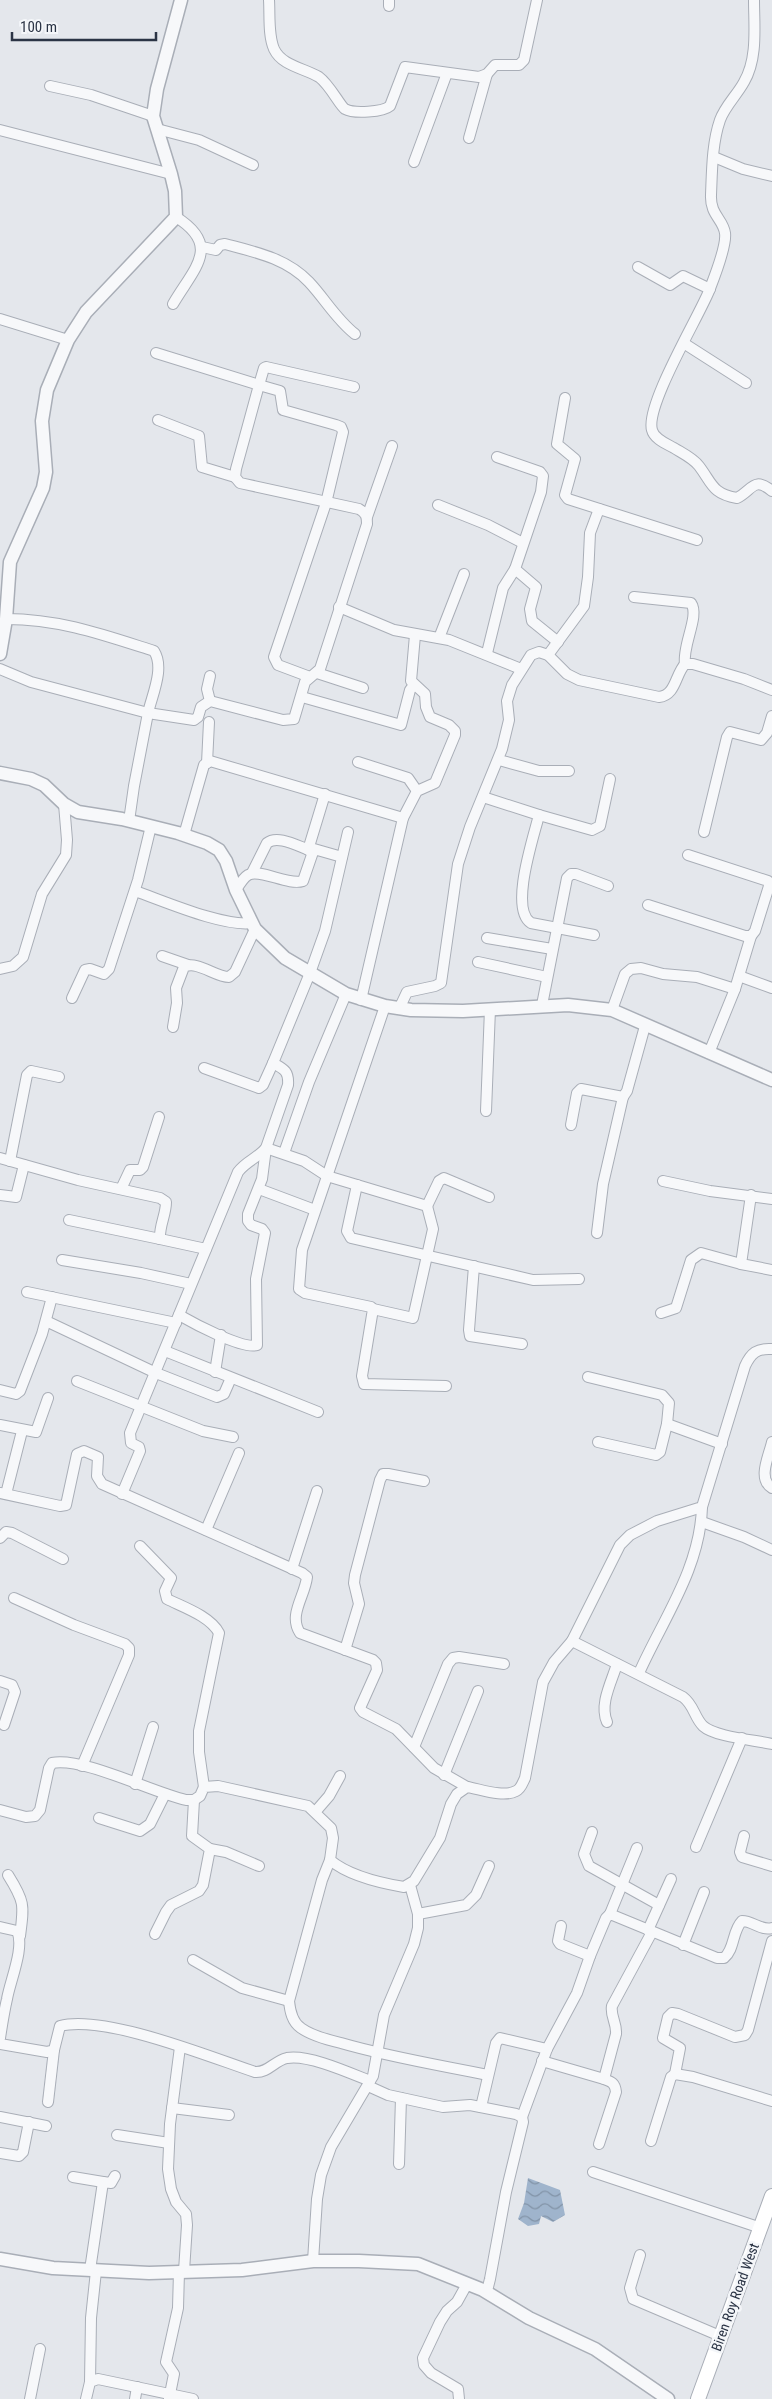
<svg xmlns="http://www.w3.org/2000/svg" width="772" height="2399" font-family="'Roboto Condensed',sans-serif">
  <defs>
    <pattern id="water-waves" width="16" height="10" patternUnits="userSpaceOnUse" patternTransform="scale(1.25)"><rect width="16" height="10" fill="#9fb4cc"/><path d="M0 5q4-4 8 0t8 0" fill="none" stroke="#8293a7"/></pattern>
  </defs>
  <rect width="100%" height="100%" fill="#e4e7ec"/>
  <polygon fill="url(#water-waves)" points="528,2178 560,2190 565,2215 553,2222 541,2216 539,2224 528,2226 518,2219 524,2203"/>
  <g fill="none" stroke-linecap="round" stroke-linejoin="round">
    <g stroke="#a9aeb7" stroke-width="12">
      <g id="minor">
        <path d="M 269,0 C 270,16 268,35 274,49 C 282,66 304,68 319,77 C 330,85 340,106 345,109 C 354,114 383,112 390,106 L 405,67 L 479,77 L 487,74 L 495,65 L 519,65 L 524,60 L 537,0"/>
        <path d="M 754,0 C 754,26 758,58 744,82 C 737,95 725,106 720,120 C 712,143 712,171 711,195 C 710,215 723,219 725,233 C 727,246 714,278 709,291 C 698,318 645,406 652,430 C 654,439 667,444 674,448 C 682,453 693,458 699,466 C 712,483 712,494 737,498 C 753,490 753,476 772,491"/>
        <polyline points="389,6 389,0"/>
        <polyline points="50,86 91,95 153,116"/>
        <polyline points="157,129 199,140 253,165"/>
        <polyline points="0,130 171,174"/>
        <polyline points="469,138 487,74"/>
        <polyline points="714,157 743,169 772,176"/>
        <polyline points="414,162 447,73"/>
        <path d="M 202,247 L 216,250 L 220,245 L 225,244 C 255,252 286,258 309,282 C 325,299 336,319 355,334"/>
        <polyline points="638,267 670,285 683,276 710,289"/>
        <path d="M 173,304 C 194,268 222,246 176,217"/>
        <polyline points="0,319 68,340"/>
        <polyline points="685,344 746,383"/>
        <polyline points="565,398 557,444 575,459 565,495 568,499 697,540"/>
        <polyline points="158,420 199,436 202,467 235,477"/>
        <polyline points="497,457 540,472 543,476 541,492 515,569 536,587 530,609 532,621 558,642"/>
        <polyline points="438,505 488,525 523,543"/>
        <polyline points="367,517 392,446"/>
        <path d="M 634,597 L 691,603 C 700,616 682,645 685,664"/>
        <polyline points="339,607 394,630 449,640 521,669"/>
        <polyline points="439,638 464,574"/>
        <polyline points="487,653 503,588 515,569"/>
        <polyline points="548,655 584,606 588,577 590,533 599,509"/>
        <path d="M 0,669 L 31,682 L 148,713 C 152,695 165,668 154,651 C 104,635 60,619 6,619"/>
        <polyline points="317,673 363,688"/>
        <polyline points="310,677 278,665 274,657 326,503 343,432 341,427 336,425 283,410 280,391 259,385 264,368 266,367 354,387"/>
        <polyline points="302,697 401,725 410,690 414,685"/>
        <polyline points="210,701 207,689 210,676"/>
        <polyline points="499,760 539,771 569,771"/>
        <polyline points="358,762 408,778 417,791"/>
        <polyline points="207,763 209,722"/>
        <path d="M 483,797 L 539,815 C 534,836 509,909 531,923 L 594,935"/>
        <polyline points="539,815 592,830 600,826 610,779"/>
        <path d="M 129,821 L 134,786 L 148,713 L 194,720 L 198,717 L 201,707 L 210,701 L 283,720 L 294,719 L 305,682 L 320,669 L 367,524 C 367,516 366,513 359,509 L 240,483 L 235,477 L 236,469 L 259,385 L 156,353"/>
        <polyline points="704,832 727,737 730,732 761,740 767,733 772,716"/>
        <polyline points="184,835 204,765 210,761 403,818"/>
        <polyline points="308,850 325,794"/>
        <path d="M 252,873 L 267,843 C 278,834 299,847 312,851"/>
        <path d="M 236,890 C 239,885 243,878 248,875 C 260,868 288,886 303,881 L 314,849 L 342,857"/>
        <path d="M 135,891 C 164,901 223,927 252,923"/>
        <polyline points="648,905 745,936 751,936 755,931 769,886 768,881 688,855"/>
        <polyline points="487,938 552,949"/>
        <polyline points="162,956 188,965"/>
        <polyline points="478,962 547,977"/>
        <polyline points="0,969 13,966 23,957 42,894 66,855 67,840 64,804"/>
        <polyline points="739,976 772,988"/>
        <polyline points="72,998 85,970 90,969 104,974 109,969 138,880 151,826"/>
        <polyline points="361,1000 403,818 417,791 435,783 455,735 455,731 449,725 430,717 426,707 425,694 411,681 415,635"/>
        <polyline points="542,1005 567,878 571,874 576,874 608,886"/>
        <polyline points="385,1006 302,1250 299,1289 305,1293 371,1307 373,1309 362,1376 364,1384 446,1386"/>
        <path d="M 399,1009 L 407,992 L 435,986 L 441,983 L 458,864 L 470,827 L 502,749 L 509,720 L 507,701 L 512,685 L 531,655 L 539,652 L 548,655 L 567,674 L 579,680 L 659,697 C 676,695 675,675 685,664 L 693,664 L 744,679 L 772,690"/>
        <polyline points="612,1010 625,974 631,969 641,968 663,974 697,977 735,989"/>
        <path d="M 173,1027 L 177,1003 L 176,988 L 184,967 C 197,960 215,977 229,977 L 235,972 L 255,929"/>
        <polyline points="709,1053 735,989 751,936"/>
        <polyline points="204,1068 259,1088 263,1085 273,1063"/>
        <polyline points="486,1111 490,1009"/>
        <polyline points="571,1125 577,1093 581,1089 623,1097 627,1091 645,1026"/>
        <polyline points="284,1153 309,1082 346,994"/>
        <path d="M 0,1158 L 78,1180 L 160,1198 L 166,1202 C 166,1215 159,1226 160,1239 L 206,1249"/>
        <polyline points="10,1161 27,1075 31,1071 59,1077"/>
        <polyline points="663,1181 710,1191 772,1199"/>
        <polyline points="357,1185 347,1231 351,1238 533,1280 579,1279"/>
        <polyline points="121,1189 130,1170 140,1170 143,1167 159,1117"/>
        <polyline points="259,1189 315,1210"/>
        <polyline points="0,1195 16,1197 24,1165"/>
        <polyline points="751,1195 741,1264 772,1270"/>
        <polyline points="427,1206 439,1181 444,1178 489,1197"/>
        <polyline points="69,1220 160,1239"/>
        <polyline points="597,1233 603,1184 623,1097"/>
        <polyline points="62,1260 141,1273 191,1284"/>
        <polyline points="474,1266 469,1330 470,1336 522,1344"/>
        <polyline points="27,1292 176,1323"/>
        <polyline points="661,1313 676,1308 691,1260 701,1253 741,1264"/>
        <path d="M 179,1315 C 193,1323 243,1350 257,1345 L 256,1279 L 265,1233 L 262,1229 L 251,1225 L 248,1221 L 248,1214 L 262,1179 L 266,1148 L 304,1161 L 327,1176 L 427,1206 L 433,1229 L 413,1318 L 373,1309"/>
        <polyline points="46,1321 156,1373 217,1397 224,1394 231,1378"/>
        <path d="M 772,1349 C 757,1348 751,1353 745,1366 L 702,1507 L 657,1521 L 630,1535 L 620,1545 L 572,1641 L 683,1697 C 694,1705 694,1717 703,1726 C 715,1737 755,1740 772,1744"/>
        <polyline points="165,1351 318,1412"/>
        <polyline points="215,1372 221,1335"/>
        <polyline points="588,1377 662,1395 669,1403 667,1424"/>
        <polyline points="77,1381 203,1431 233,1437"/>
        <polyline points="0,1390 16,1394 20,1391 42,1334 52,1297"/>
        <polyline points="0,1425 36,1432 48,1398"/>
        <polyline points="598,1442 656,1455 660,1452 667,1424 722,1444"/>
        <path d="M 772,1442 C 769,1456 757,1479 772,1488"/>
        <path d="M 0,1493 L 60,1506 L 66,1505 L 77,1454 L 84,1451 L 98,1457 L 97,1476 L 102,1484 L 302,1573 L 307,1577 C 305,1596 288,1615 300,1633 L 373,1660 L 376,1663 L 377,1670 L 360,1708 L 363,1712 L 396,1729 L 434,1768 L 467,1787"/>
        <polyline points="6,1494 22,1431"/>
        <path d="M 122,1494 L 140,1451 L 139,1447 L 131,1443 L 130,1433 L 238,1172 C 246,1161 258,1158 266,1148 L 288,1085 C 289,1071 284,1069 273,1063 L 310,973 L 325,931 L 348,832"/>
        <polyline points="702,1522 744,1537 772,1550"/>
        <polyline points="206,1530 239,1453"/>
        <polyline points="0,1538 6,1532 12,1533 63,1559"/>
        <path d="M 140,1546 L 171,1578 L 165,1591 L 167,1599 C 183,1607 210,1616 219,1633 L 199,1731 L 199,1752 L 204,1787"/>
        <polyline points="292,1569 317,1491"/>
        <polyline points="14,1598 74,1625 125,1644 129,1648 129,1655 82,1766"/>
        <polyline points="345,1650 359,1604 354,1583 355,1575 380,1480 383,1474 388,1474 424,1481"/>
        <path d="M 639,1673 C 663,1619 700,1569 702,1507"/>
        <polyline points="0,1681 12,1685 15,1692 4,1725"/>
        <path d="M 607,1722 C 599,1704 612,1681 617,1664"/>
        <polyline points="414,1747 448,1664 453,1658 459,1657 504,1664"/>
        <polyline points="444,1775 478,1691"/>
        <polyline points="135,1784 153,1727"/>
        <path d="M 0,1810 L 26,1817 L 35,1816 L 40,1810 L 49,1768 L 52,1763 C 84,1757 151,1792 186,1800 L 194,1800 L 200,1796 L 204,1787 L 218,1786 L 308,1806 L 331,1828 L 333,1838 L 330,1860 C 349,1876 380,1883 404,1887 L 414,1881 L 440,1838 L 451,1804 L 457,1794 L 467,1787 C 480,1789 503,1798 516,1791 C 521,1789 523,1782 525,1778 L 543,1682 L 554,1662 L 572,1641"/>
        <polyline points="316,1811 329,1796 340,1776"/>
        <polyline points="99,1818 140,1831 150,1824 165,1794"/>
        <polyline points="592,1832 584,1854 589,1866 659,1905"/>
        <polyline points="744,1836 740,1852 742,1857 772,1866"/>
        <polyline points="696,1847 742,1738"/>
        <polyline points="210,1849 226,1852 259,1866"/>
        <path d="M 330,1860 L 322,1880 L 289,2001 C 290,2011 292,2022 301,2028 C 312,2036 328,2040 341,2043 C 389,2057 439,2065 488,2075"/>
        <path d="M 8,1875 C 25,1902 24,1905 20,1936"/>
        <polyline points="418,1914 466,1905 476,1895 489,1866"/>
        <polyline points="610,1914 637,1848"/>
        <polyline points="561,1926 558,1941 560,1944 590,1956"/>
        <path d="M 0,1927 L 17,1931 C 25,1947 10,1981 7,1999 C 4,2012 2,2025 0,2038"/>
        <polyline points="648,1930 671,1879"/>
        <polyline points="155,1934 166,1912 171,1905 199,1891 203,1885 210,1849 192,1836 194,1800"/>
        <polyline points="683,1945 704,1892"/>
        <polyline points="193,1960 242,1988 289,2001"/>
        <path d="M 0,2044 L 47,2052 L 54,2050 L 60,2026 C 104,2014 210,2057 255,2072 C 268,2073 274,2061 287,2058 C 308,2054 350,2073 370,2081"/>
        <polyline points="180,2047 170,2124 168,2169 171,2189 176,2202 186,2214 187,2225 184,2271"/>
        <path d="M 542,2061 L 604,2079 C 612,2082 615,2083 616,2092 L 599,2144"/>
        <polyline points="675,2074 680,2048 663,2038 668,2017 672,2013 678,2014 735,2037 745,2035 748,2030 772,1941"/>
        <path d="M 604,2079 L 616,2034 C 617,2023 610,2016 612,2006 L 652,1932"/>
        <polyline points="368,2086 388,2095 443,2107 470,2105 516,2114 522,2117 523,2122 506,2192 490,2279 488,2287 483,2290"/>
        <polyline points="48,2102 54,2050"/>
        <polyline points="481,2107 496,2043 500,2038 547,2049"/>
        <polyline points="172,2108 229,2115"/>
        <polyline points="0,2117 46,2126"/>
        <path d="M 522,2117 L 547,2049 L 577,1993 L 590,1956 L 606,1918 L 610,1914 L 717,1958 L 724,1958 C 735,1949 732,1931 742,1921 C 753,1921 761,1931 772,1928"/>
        <polyline points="117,2135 169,2143"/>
        <polyline points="651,2141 671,2077 675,2074 693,2077 772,2101"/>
        <polyline points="0,2153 19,2156 23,2152 29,2122"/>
        <polyline points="399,2164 401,2098"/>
        <polyline points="593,2172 761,2228"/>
        <polyline points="73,2177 103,2182"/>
        <polyline points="640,2255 630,2288 633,2299 720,2336"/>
        <polyline points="313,2261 317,2199 321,2175 331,2147 373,2076 384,2015 414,1944 418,1928 418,1914 410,1885"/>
        <polyline points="90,2270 103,2182 111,2183 115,2176"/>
        <polyline points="90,2382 91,2318 96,2271"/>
        <polyline points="30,2399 40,2349"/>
        <polyline points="86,2399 90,2382 98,2379 193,2399"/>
        <polyline points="135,2399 137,2387"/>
        <polyline points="169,2399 174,2374 166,2362 178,2308 179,2272"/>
        <polyline points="459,2399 458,2389 431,2373 424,2365 423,2358 440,2322 447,2311 457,2302 467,2284"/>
      </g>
    </g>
    <g stroke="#a9aeb7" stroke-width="15">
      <g id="tertiary">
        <polyline points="0,654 6,619 10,562 43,488 46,472 42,421 47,390 68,340 86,312 176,217 175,191 171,174 153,116 157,89 181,0"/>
        <polyline points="0,773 31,779 44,785 64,804 78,812 122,819 178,833 207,843 219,850 226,861 236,890 255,929 285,958 346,994 385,1006 411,1010 463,1011 568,1005 612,1010 772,1080"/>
        <polyline points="0,2259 53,2268 149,2273 242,2270 313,2261 359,2261 418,2264 483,2290 529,2318 595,2349 668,2399"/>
      </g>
    </g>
    <g stroke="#a9aeb7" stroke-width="16">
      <polyline id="secondary" points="698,2399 772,2196"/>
    </g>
    <use href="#minor" stroke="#f7f8fa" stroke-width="10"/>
    <use href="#tertiary" stroke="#f7f8fa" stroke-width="12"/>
    <use href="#secondary" stroke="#fff" stroke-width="14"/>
  </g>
  <g text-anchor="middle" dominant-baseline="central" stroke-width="5" stroke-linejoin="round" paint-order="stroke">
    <g font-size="14" fill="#2b3445" stroke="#f4f6f9">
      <text transform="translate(735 2297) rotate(-70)">Biren Roy Road West</text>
    </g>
  </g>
  <path d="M12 32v8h144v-8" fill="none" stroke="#2b3445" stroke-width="2.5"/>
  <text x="20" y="32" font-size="15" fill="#2b3445" stroke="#f4f6f9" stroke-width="4" paint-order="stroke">100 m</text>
</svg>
